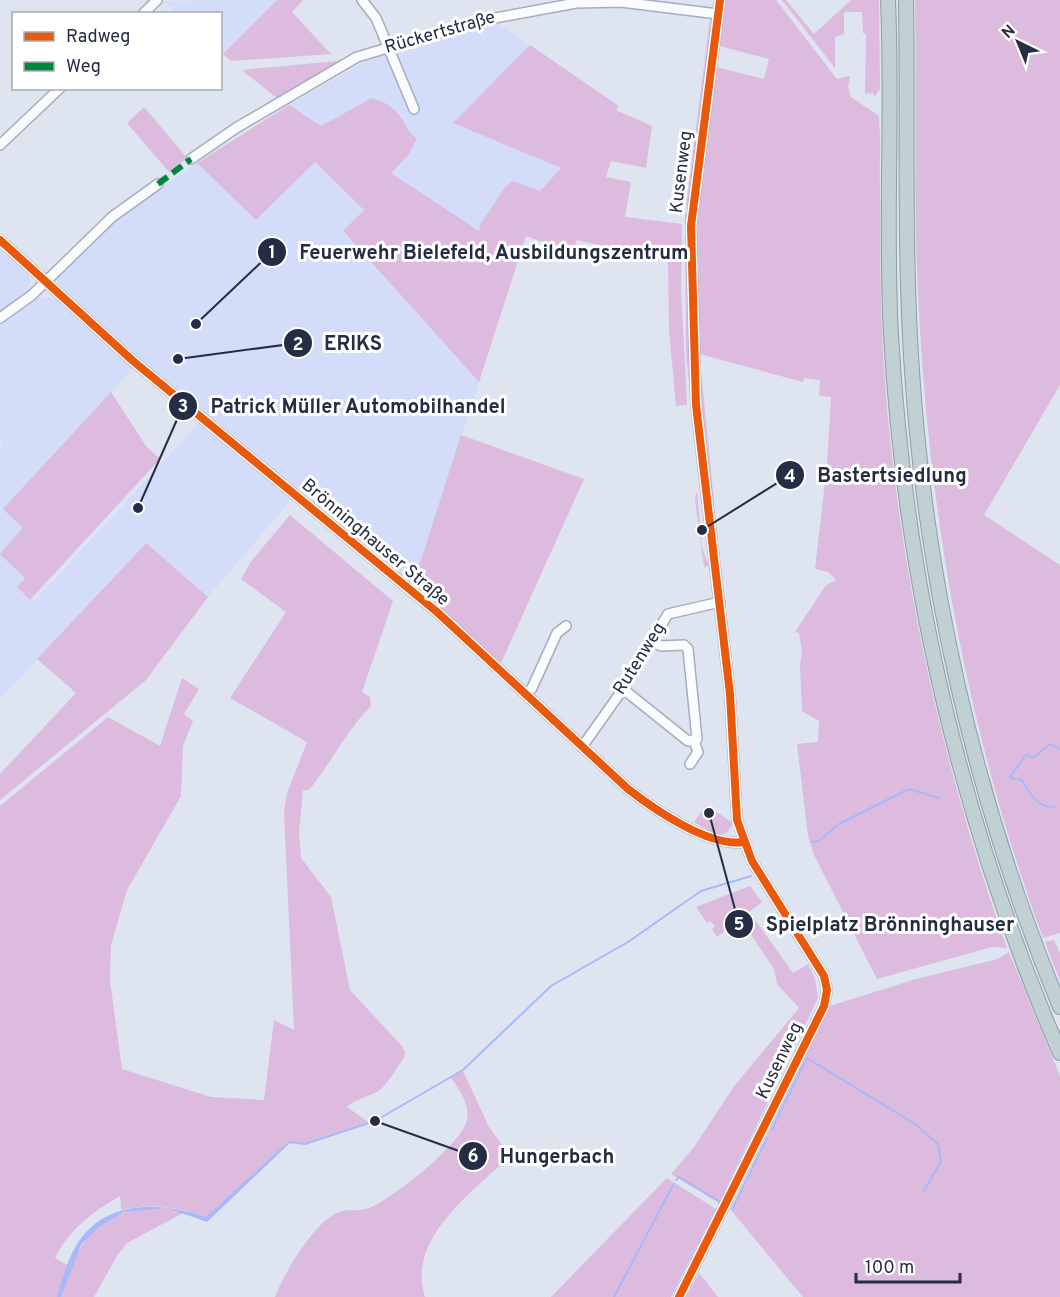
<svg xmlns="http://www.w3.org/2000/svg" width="1060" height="1297" font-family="Overpass,sans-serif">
  <rect width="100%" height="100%" fill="#dfe4f1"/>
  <g fill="#d3dcf8">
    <polygon points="277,0 223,54 221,52 220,14 178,13 163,1"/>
    <polygon points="495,21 530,45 453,123 561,168 540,191 513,181 506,186 480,225 479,232 391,173 409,134 401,116 372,98 321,126 289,105 375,56"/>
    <polygon points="314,162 364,210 343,232 479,382 413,585 134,354 61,287 57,280 60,272 116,218 197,163 256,219"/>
    <polygon points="0,246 28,272 30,282 28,291 0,311"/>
    <polygon points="45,297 60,300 134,367 4,509 24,528 26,578 17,588 33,602 200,422 291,496 291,500 208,597 145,543 0,699 0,446 3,443 0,440 0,324 36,299"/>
  </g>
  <g fill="#dcbbde">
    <polygon points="277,0 303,0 292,12 331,54 231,61 223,54"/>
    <path d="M 723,0 L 776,0 L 837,79 L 850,76 L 848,86 L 851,97 L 879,116 C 881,142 879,168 880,193 C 880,257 880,320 885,383 C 900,577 942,765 1007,948 L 992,947 L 877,979 L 814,855 L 808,836 L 797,744 L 818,742 L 819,721 L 802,711 L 800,664 L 802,653 L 799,633 L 795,632 L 826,585 L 836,580 L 828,572 L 815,569 L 827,465 L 831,397 L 819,396 L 820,380 L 804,378 L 803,382 L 696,353 L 694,228 L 716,67 L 764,79 L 769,59 L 719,46 Z"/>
    <polygon points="782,0 786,0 814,34 851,0 879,0 880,89 874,97 873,93 865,94 866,34 863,33 862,12 844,12 844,34 835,37 835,68"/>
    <path d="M 915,0 L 1060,0 L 1060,385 L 984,515 L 1060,565 L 1060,933 L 1043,938 C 966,730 928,513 918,292 C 913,195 917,97 915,0 Z"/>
    <polygon points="710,19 713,22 690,204 686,207"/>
    <path d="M 530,45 L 619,106 L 616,110 L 652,126 L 646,168 L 611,161 L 606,177 L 631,182 L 625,217 L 682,224 L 681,290 L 687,405 L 676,406 L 669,329 L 668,262 L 577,240 L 572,253 L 526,236 L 479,382 L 343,231 L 364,210 L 315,162 L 256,220 L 197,163 L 289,105 L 321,126 L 372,98 C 383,101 393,106 400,116 C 407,125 406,132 417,138 L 409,154 L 391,173 L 479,231 L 480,225 L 506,186 L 513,181 L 540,191 L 561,168 L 453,123 Z"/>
    <polygon points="348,60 278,99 242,70"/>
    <polygon points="144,107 187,158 169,172 127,123"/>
    <polygon points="685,213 688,214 690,350 703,504 701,504 686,353"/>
    <polygon points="700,360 715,512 712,512 697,363"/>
    <polygon points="111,392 146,446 160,459 30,600 17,587 25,578 0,554 23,528 3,509"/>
    <polygon points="461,435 584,479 501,663 413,585"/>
    <polygon points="697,491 702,548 709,566 704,567 695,499"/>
    <path d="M 290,515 L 393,601 L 362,692 L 370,697 L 371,706 C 346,731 331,763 309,790 L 303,790 L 299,833 L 301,858 L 331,897 L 350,990 L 402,1046 L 405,1052 L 404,1058 C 396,1068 388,1085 377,1092 C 366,1098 357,1098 347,1107 L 368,1122 L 304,1144 L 289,1141 L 206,1218 C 177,1206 151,1203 121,1210 L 120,1196 C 93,1212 69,1229 55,1258 L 69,1266 L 57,1297 L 0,1297 L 0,806 L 108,717 L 160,746 L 182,678 L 199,689 L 184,714 L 193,721 L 183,746 L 181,796 L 127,890 L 111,945 L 110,980 L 122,1069 L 211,1097 L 264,1100 L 274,1020 L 294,1030 L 284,812 L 287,793 L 307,742 L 230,698 L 286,612 L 241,579 L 252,560 Z"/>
    <polygon points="146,543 208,597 146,680 0,800 0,774 76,693 37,659"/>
    <polygon points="706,805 733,823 727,833 717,835 694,822"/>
    <polygon points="750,886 762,902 717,937 712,929 715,926 710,921 707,923 696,907"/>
    <polygon points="751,914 793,973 808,964 815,979 818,998 719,1203 671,1174 694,1147 735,1085 799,1008 777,984 774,969 742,921"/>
    <polygon points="1054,940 1060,953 1060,981 1045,942"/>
    <polygon points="1009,952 1060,1076 1060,1297 803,1297 731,1210 830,1006 916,979 998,959"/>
    <path d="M 463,1071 L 489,1127 L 510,1156 C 473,1192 406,1238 425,1297 L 275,1297 C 284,1273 314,1223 337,1213 C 346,1208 359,1212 369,1208 C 391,1200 463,1143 467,1120 C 470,1105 460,1090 451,1078 Z"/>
    <polygon points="667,1178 716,1209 671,1297 551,1297"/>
    <path d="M 167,1208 L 183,1213 L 127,1243 L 118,1254 L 94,1297 L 61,1297 C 70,1261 88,1223 125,1212 C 138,1208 154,1209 167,1208 Z"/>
    <polygon points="699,1273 718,1297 686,1297"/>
  </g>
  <path fill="#a6b9fb" d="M 289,1141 L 295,1144 L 290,1143 L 207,1222 L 167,1208 L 123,1212 L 98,1228 L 81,1245 L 61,1297 L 57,1297 C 62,1278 70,1252 82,1237 C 113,1198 165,1203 206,1217 Z"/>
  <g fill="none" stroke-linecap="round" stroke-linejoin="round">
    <g stroke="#a6b9fb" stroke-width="2">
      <polyline points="1010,777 1026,755 1033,758 1050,744 1060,749"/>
      <path d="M 1011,778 L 1022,780 C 1029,792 1037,808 1054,807"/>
      <polyline points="812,842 819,841 839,824 909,789 939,798"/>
      <polyline points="772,1129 807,1058 915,1124 938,1144 941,1161 924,1191"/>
      <polyline points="290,1142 305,1144 375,1121 463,1070 551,986 628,942 701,891 751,876"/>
      <polyline points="676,1180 679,1177 720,1202"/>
      <polyline points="732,1209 767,1138"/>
      <polyline points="614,1297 673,1185"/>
    </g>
    <g stroke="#a7acbc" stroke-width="12">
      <g id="minor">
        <polyline points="362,0 376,18 414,109"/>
        <polyline points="143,14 157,0"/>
        <polyline points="0,145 60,88"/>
        <polyline points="191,159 236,128 357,57 479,21 576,3 621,2 718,14"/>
        <path d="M 0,240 L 133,361 L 437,612 L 628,789 C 655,810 709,847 743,842"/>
        <polyline points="0,318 32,295 112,217 158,184"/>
        <polyline points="623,689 688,741 697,739 688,649 684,645 661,646 652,641"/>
        <polyline points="526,694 532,688 557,633 566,626"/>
        <polyline points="582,747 623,689 668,614 720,602"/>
        <polyline points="690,764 698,752 694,741"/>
        <polyline points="679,1297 824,1006 827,990 824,976 752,861 737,820 730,694 696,405 691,226 720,0"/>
      </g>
    </g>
    <g stroke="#8c9ea7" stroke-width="16">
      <g id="highway">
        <path d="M 888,0 C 893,112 885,224 891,335 C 905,583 962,826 1060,1053"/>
        <path d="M 906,0 C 908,119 904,238 911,356 C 924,579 975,802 1060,1007"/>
      </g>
    </g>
    <use href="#minor" stroke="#fafbfd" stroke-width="9"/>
    <use href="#highway" stroke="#c1d0d3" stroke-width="14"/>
    <polyline stroke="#00873e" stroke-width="6" stroke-dasharray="12 6" stroke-linecap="butt" points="158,184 191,159"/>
    <g stroke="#fff" stroke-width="11">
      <g id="cycleway">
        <path d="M 0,240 L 133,361 L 437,612 L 628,789 C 655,810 709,847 743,842"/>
        <polyline points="679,1297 824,1006 827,990 824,976 752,861 737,820 730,694 696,405 691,226 720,0"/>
      </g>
    </g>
    <use href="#cycleway" stroke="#e8590c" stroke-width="8"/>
  </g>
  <g text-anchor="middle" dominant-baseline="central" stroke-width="6" stroke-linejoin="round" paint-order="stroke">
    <g font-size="18" fill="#262c43" stroke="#fff">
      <text transform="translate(440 33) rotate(-16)">Rückertstraße</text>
      <text transform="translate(682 172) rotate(-83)">Kusenweg</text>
      <text transform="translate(375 543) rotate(40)">Brönninghauser Straße</text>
      <text transform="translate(640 659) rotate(-58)">Rutenweg</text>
      <text transform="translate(780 1061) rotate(-64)">Kusenweg</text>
    </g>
  </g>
  <path fill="none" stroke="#262c43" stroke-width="2" d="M196 324L272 252M178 359L298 343M138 508L183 406M702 530L790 475M709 813L739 924M375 1121L473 1156"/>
  <g fill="#262c43" stroke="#fff" stroke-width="2">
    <circle cx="196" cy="324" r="6"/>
    <circle cx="178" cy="359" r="6"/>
    <circle cx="138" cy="508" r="6"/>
    <circle cx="702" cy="530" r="6"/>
    <circle cx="709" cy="813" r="6"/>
    <circle cx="375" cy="1121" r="6"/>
    <circle cx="272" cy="252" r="15"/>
    <circle cx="298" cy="343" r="15"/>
    <circle cx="183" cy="406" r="15"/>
    <circle cx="790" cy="475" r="15"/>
    <circle cx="739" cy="924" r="15"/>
    <circle cx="473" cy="1156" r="15"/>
  </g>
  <g font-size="18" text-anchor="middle" font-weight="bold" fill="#fff">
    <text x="272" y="258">1</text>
    <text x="298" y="350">2</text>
    <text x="183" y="412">3</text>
    <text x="790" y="482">4</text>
    <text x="739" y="930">5</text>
    <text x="473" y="1162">6</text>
  </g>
  <g font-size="20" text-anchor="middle" font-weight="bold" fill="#262c43" stroke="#fff" stroke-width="6" stroke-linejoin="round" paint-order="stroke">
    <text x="494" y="259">Feuerwehr Bielefeld, Ausbildungszentrum</text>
    <text x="353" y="350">ERIKS</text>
    <text x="358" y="413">Patrick Müller Automobilhandel</text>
    <text x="892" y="482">Bastertsiedlung</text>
    <text x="890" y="931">Spielplatz Brönninghauser</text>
    <text x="557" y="1163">Hungerbach</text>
  </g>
  <rect x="12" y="12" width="210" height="78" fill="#ffffff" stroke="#a8abb4" stroke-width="1.5"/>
  <rect x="24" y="32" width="30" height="9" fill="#e8590c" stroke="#a8abb4" stroke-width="1.5"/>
  <text x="66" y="42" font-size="18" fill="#262c43">Radweg</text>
  <rect x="24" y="62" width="30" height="9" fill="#00873e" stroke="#a8abb4" stroke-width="1.5"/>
  <text x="66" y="72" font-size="18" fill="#262c43">Weg</text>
  <g transform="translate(1018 42) rotate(317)" stroke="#ffffff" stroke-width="4.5" paint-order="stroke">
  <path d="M0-4.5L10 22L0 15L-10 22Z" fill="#262c43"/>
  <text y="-9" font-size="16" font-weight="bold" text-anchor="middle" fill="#262c43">N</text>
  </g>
  <path d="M856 1273v9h104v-9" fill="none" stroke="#262c43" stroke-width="3"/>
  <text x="865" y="1273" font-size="18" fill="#262c43" stroke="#ffffff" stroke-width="4.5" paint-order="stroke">100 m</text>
</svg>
